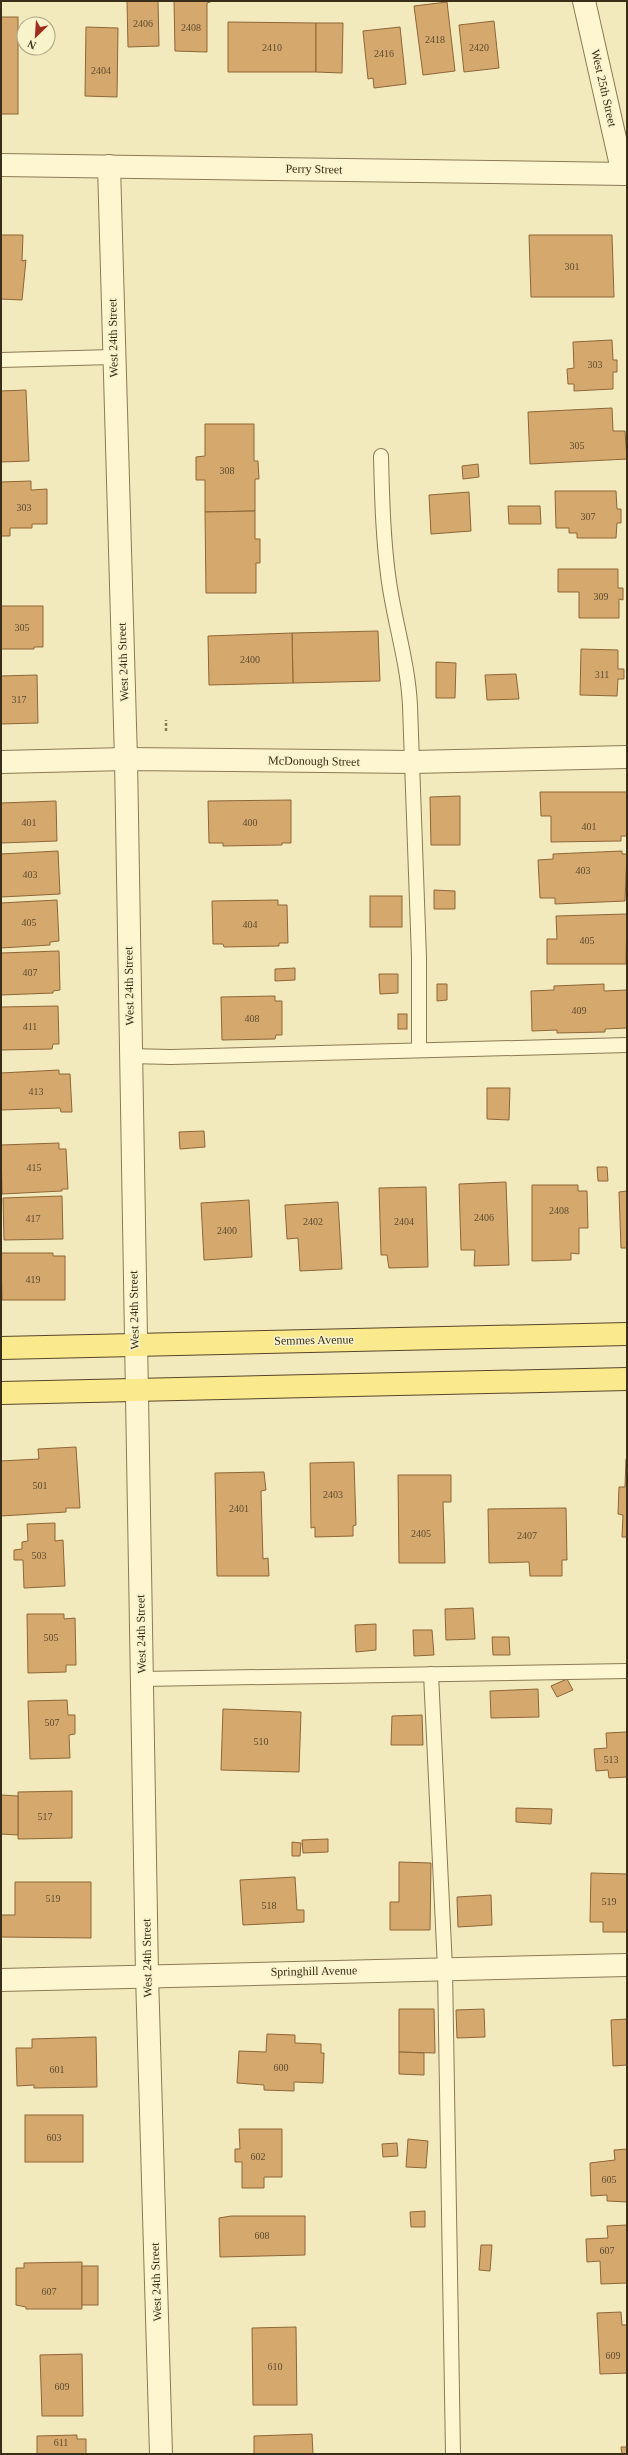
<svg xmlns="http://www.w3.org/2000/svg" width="628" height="2455" font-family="'Times New Roman',serif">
  <rect width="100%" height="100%" fill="#f2eabc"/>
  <g fill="#d5a86d" stroke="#8e6637">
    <polygon points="127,1 158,1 159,46 128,47"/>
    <polygon points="174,1 213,1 207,3 207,52 175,51"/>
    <polygon points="447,2 455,71 423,75 414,6"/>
    <rect x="1" y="17" width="17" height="97"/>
    <polygon points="494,21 499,68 464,72 459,25"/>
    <polygon points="228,22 316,23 316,72 228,72"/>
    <polygon points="316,23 343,23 342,73 316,72"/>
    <polygon points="86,27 118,28 117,97 85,96"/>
    <polygon points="400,27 406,84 374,88 373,78 368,79 363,31"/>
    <polygon points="1,235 23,235 22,261 26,260 22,300 1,299"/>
    <polygon points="529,235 612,235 614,297 531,297"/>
    <polygon points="612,340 613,360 617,360 617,372 613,372 613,389 574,391 574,384 568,384 567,369 574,368 573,342"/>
    <polygon points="26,390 29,461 1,462 1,391"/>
    <polygon points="612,408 613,431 625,431 627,459 530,464 528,412"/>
    <polygon points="205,424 254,424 254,461 258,461 259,479 255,479 255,511 205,512 205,480 196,480 196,457 205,456"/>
    <polygon points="478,464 479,477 463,479 462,466"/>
    <polygon points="31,481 31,490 47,489 47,524 32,524 32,528 10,528 10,536 1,536 1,482"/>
    <polygon points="555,491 616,491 617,509 621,509 621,523 617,523 616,538 577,538 577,533 569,533 569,528 556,528"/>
    <polygon points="469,492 471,531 431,534 429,495"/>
    <polygon points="508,506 540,506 541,524 509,524"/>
    <polygon points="255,511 255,539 260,539 260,563 256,563 256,593 206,593 205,512"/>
    <polygon points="558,569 618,569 618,588 623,588 623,600 619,599 619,618 579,618 579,592 558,592"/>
    <polygon points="1,606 43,606 43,647 34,647 34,649 1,649"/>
    <polygon points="378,631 380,681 293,683 292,633"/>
    <polygon points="292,633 293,683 209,685 208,636"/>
    <polygon points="581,649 618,650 618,669 624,669 624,679 618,679 617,696 580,695"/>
    <polygon points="436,662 456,663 455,698 436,698"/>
    <polygon points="516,674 519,699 487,700 485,675"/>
    <polygon points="37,675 38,723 1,724 1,676"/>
    <polygon points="540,792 627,792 627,836 621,836 621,841 551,842 551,816 541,816"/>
    <polygon points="460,796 460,845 431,845 430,797"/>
    <polygon points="291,800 291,843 282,843 282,845 223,846 223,843 209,843 208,801"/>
    <polygon points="56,801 57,841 1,843 1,803"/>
    <polygon points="58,851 60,894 1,897 1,854"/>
    <polygon points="622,851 622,854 627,854 625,901 555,904 555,898 540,898 538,860 553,859 553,854"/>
    <polygon points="434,890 455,891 455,909 434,909"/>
    <rect x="370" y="896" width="32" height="31"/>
    <polygon points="57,900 59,941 50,942 50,945 1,948 1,903"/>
    <polygon points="278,900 278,905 287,905 288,943 279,943 279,946 224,947 223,944 213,944 212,901"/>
    <polygon points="627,914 626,964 547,964 547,939 557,939 556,916"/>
    <polygon points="59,951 60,990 53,991 53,993 1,995 1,953"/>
    <polygon points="295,968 295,980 275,981 275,969"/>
    <polygon points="379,974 398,974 398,993 380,994"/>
    <polygon points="437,984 447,984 447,1000 437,1001"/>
    <polygon points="604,984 604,991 627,990 627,1028 605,1029 605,1032 557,1033 557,1030 532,1031 531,991 554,990 554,986"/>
    <polygon points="275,996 275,1001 282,1001 282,1035 276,1035 275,1039 222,1040 221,997"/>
    <polygon points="58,1006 59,1044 53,1044 52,1049 1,1050 1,1007"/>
    <rect x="398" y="1014" width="9" height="15"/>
    <polygon points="59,1070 59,1074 70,1074 72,1112 61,1112 60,1108 1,1110 1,1073"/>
    <polygon points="487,1088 510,1088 509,1120 487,1119"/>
    <polygon points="204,1131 205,1147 180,1149 179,1132"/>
    <polygon points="59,1143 59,1149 66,1149 68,1189 62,1189 62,1191 2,1194 1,1145"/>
    <polygon points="597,1167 607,1167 608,1181 598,1181"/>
    <polygon points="506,1182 509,1265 474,1266 475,1250 461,1250 459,1184"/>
    <polygon points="532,1185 578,1185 578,1191 587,1191 588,1228 579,1228 579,1254 571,1253 571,1260 532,1261"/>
    <polygon points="426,1187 428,1267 389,1268 387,1255 381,1255 379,1188"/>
    <polygon points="627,1191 627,1248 621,1248 619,1192"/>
    <polygon points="62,1196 63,1239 4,1240 3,1198"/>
    <polygon points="249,1200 252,1257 204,1260 201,1203"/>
    <polygon points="338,1202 342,1269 300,1271 298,1238 287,1239 285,1205"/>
    <polygon points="1,1253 53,1253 53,1256 65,1256 65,1300 2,1300"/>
    <polygon points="76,1447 80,1508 66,1508 66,1512 1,1516 1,1461 39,1459 38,1449"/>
    <polygon points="626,1459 627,1459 627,1537 622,1537 623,1515 618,1514 619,1487 625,1487"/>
    <polygon points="354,1462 356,1525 353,1526 353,1536 315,1537 315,1527 311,1528 310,1463"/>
    <polygon points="264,1472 266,1490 261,1491 263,1559 268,1558 269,1576 217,1576 215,1473"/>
    <polygon points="398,1475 451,1475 451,1502 443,1502 445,1563 399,1563"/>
    <polygon points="566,1508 567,1560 562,1560 562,1576 530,1576 529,1562 489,1563 488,1509"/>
    <polygon points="55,1523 55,1541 63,1540 65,1586 24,1588 23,1560 14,1560 14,1550 22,1549 22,1542 28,1541 27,1524"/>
    <polygon points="473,1608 475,1639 446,1640 445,1609"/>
    <polygon points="27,1614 64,1614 64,1619 75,1618 76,1665 66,1665 66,1672 28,1673"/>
    <polygon points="376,1624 376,1650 356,1652 355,1625"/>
    <polygon points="413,1630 432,1630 434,1655 414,1656"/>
    <polygon points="492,1637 509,1637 510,1655 493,1655"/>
    <polygon points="567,1679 573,1690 557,1697 551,1686"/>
    <polygon points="538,1689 539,1717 491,1718 490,1691"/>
    <polygon points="67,1700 68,1715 75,1715 75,1734 69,1735 70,1758 30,1759 28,1701"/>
    <polygon points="223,1709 301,1712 299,1772 221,1770"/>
    <polygon points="422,1715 423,1745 391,1745 392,1716"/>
    <polygon points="627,1732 627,1777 609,1778 608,1770 596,1771 594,1749 607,1748 606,1733"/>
    <polygon points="72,1791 72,1838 18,1839 18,1792"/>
    <polygon points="1,1795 18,1796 18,1835 1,1834"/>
    <polygon points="516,1808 552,1809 551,1824 516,1822"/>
    <polygon points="328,1839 328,1852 303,1853 302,1840"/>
    <polygon points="292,1842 301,1843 300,1856 292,1856"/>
    <polygon points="399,1862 431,1863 430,1930 390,1930 390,1902 399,1902"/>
    <polygon points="627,1867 627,1932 603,1932 603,1922 590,1922 591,1873 627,1874"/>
    <polygon points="295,1877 297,1910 304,1910 304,1922 243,1925 240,1880"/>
    <polygon points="15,1882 91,1882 91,1938 1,1937 1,1915 15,1915"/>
    <polygon points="491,1895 492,1925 458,1927 457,1897"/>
    <polygon points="399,2009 434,2009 435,2053 399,2052"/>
    <polygon points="484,2009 485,2037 457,2038 456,2010"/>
    <polygon points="627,2019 627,2065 613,2066 611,2020"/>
    <polygon points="267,2034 295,2035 295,2043 321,2044 321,2053 324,2053 323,2083 294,2082 294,2091 264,2090 264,2085 237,2083 239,2051 266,2052"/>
    <polygon points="96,2037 97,2087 34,2088 34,2085 17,2086 16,2048 32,2048 32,2039"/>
    <polygon points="399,2052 424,2053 424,2075 399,2074"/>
    <rect x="25" y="2115" width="58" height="47"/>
    <polygon points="239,2129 282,2129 282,2177 264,2177 264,2188 242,2188 242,2162 235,2162 235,2149 240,2149"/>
    <polygon points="408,2139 428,2141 426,2168 406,2167"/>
    <polygon points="397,2143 398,2156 383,2157 382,2144"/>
    <polygon points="627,2149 627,2202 607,2201 607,2195 591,2196 590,2163 615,2160 614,2150"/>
    <polygon points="425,2211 425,2227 411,2227 410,2212"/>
    <polygon points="231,2216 305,2216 305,2255 220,2257 219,2218"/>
    <polygon points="627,2225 627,2283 601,2284 600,2261 587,2262 586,2239 608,2238 607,2226"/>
    <polygon points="481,2245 492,2245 490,2271 479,2270"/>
    <polygon points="82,2262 82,2309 26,2309 26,2307 16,2305 16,2268 24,2268 24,2263"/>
    <rect x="82" y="2266" width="16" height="39"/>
    <polygon points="621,2312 622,2325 627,2325 627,2373 600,2374 597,2313"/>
    <polygon points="296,2327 297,2405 253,2405 252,2328"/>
    <polygon points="82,2354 83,2416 42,2416 40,2355"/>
    <polygon points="312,2434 313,2454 254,2454 254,2436"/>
    <polygon points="77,2435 77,2439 86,2439 86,2454 37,2454 37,2436"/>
    <polygon points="621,2447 627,2447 627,2454 622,2454"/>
  </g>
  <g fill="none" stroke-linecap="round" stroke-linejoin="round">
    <g stroke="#8c7a54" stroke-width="16">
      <g id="lane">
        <polyline points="1,360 113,357"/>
        <path d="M 381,456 C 382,498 383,540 389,582 C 395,624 408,663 410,706 L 419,957 L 419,1050"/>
        <polyline points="129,1056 171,1057 627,1045"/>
        <polyline points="431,1674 445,1968 453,2454"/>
        <polyline points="142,1679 627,1671"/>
      </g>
    </g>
    <g stroke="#8c7a54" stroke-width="24">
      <g id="street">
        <polyline points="584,1 623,174"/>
        <polyline points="1,165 627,174"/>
        <polyline points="109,166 126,759 147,1975 161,2454"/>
        <polyline points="1,762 126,759 413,762 627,757"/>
        <polyline points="1,1980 627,1965"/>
      </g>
    </g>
    <g stroke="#594629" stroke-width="24">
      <g id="primary">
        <polyline points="1,1348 627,1334"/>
        <polyline points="1,1393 627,1379"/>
      </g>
    </g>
    <polyline stroke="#8c7a54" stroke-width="2.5" stroke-dasharray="3 2" stroke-linecap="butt" points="166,731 166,720"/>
    <use href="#lane" stroke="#fdf6d0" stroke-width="14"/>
    <use href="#street" stroke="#fdf6d0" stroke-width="22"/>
    <use href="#primary" stroke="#fbe98e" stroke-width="22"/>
  </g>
  <g text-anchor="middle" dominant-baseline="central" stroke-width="3" stroke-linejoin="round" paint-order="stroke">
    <g font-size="10" fill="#604c2f">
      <text x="143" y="23">2406</text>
      <text x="191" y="27">2408</text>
      <text x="435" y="39">2418</text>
      <text x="272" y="47">2410</text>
      <text x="479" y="47">2420</text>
      <text x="384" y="53">2416</text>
      <text x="101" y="70">2404</text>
      <text x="572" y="266">301</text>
      <text x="595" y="364">303</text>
      <text x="577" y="445">305</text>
      <text x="227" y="470">308</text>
      <text x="24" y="507">303</text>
      <text x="588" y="516">307</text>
      <text x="601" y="596">309</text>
      <text x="22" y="627">305</text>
      <text x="250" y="659">2400</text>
      <text x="602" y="674">311</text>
      <text x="19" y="699">317</text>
      <text x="29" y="822">401</text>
      <text x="250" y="822">400</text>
      <text x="589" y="826">401</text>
      <text x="583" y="870">403</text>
      <text x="30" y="874">403</text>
      <text x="29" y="922">405</text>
      <text x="250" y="924">404</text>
      <text x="587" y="940">405</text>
      <text x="30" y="972">407</text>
      <text x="579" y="1010">409</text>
      <text x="252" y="1018">408</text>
      <text x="30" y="1026">411</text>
      <text x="36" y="1091">413</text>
      <text x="34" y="1167">415</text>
      <text x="559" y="1210">2408</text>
      <text x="484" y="1217">2406</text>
      <text x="33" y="1218">417</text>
      <text x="313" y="1221">2402</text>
      <text x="404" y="1221">2404</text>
      <text x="227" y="1230">2400</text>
      <text x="33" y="1279">419</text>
      <text x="40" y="1485">501</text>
      <text x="333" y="1494">2403</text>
      <text x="239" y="1508">2401</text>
      <text x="421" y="1533">2405</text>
      <text x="527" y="1535">2407</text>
      <text x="39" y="1555">503</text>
      <text x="51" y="1637">505</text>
      <text x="52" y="1722">507</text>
      <text x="261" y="1741">510</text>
      <text x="611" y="1759">513</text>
      <text x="45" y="1816">517</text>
      <text x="53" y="1898">519</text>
      <text x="609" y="1901">519</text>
      <text x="269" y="1905">518</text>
      <text x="281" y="2067">600</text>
      <text x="57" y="2069">601</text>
      <text x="54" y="2137">603</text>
      <text x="258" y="2156">602</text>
      <text x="609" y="2179">605</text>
      <text x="262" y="2235">608</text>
      <text x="607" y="2250">607</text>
      <text x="49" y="2291">607</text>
      <text x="613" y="2355">609</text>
      <text x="275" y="2366">610</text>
      <text x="62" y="2386">609</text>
      <text x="61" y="2442">611</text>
    </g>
    <g font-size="12" fill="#392e1a" stroke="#f9f3cc">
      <text transform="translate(604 88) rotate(77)">West 25th Street</text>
      <text transform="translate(314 169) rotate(1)">Perry Street</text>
      <text transform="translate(113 338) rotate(-91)">West 24th Street</text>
      <text transform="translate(123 662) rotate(-92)">West 24th Street</text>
      <text transform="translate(314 761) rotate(1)">McDonough Street</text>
      <text transform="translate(129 986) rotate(-91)">West 24th Street</text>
      <text transform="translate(134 1310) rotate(-91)">West 24th Street</text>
      <text transform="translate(314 1340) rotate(-1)">Semmes Avenue</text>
      <text transform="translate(141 1634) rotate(-91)">West 24th Street</text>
      <text transform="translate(147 1958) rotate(-91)">West 24th Street</text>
      <text transform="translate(314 1971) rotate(-1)">Springhill Avenue</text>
      <text transform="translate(156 2282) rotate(-92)">West 24th Street</text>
    </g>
  </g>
  <rect width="628" height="2455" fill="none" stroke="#392e1a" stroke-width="4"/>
  <g transform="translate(36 36) rotate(205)"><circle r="19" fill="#f9f3cc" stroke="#aca485"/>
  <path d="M0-3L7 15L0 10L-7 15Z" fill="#a12f1d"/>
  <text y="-6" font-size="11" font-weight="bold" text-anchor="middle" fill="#392e1a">N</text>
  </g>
</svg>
